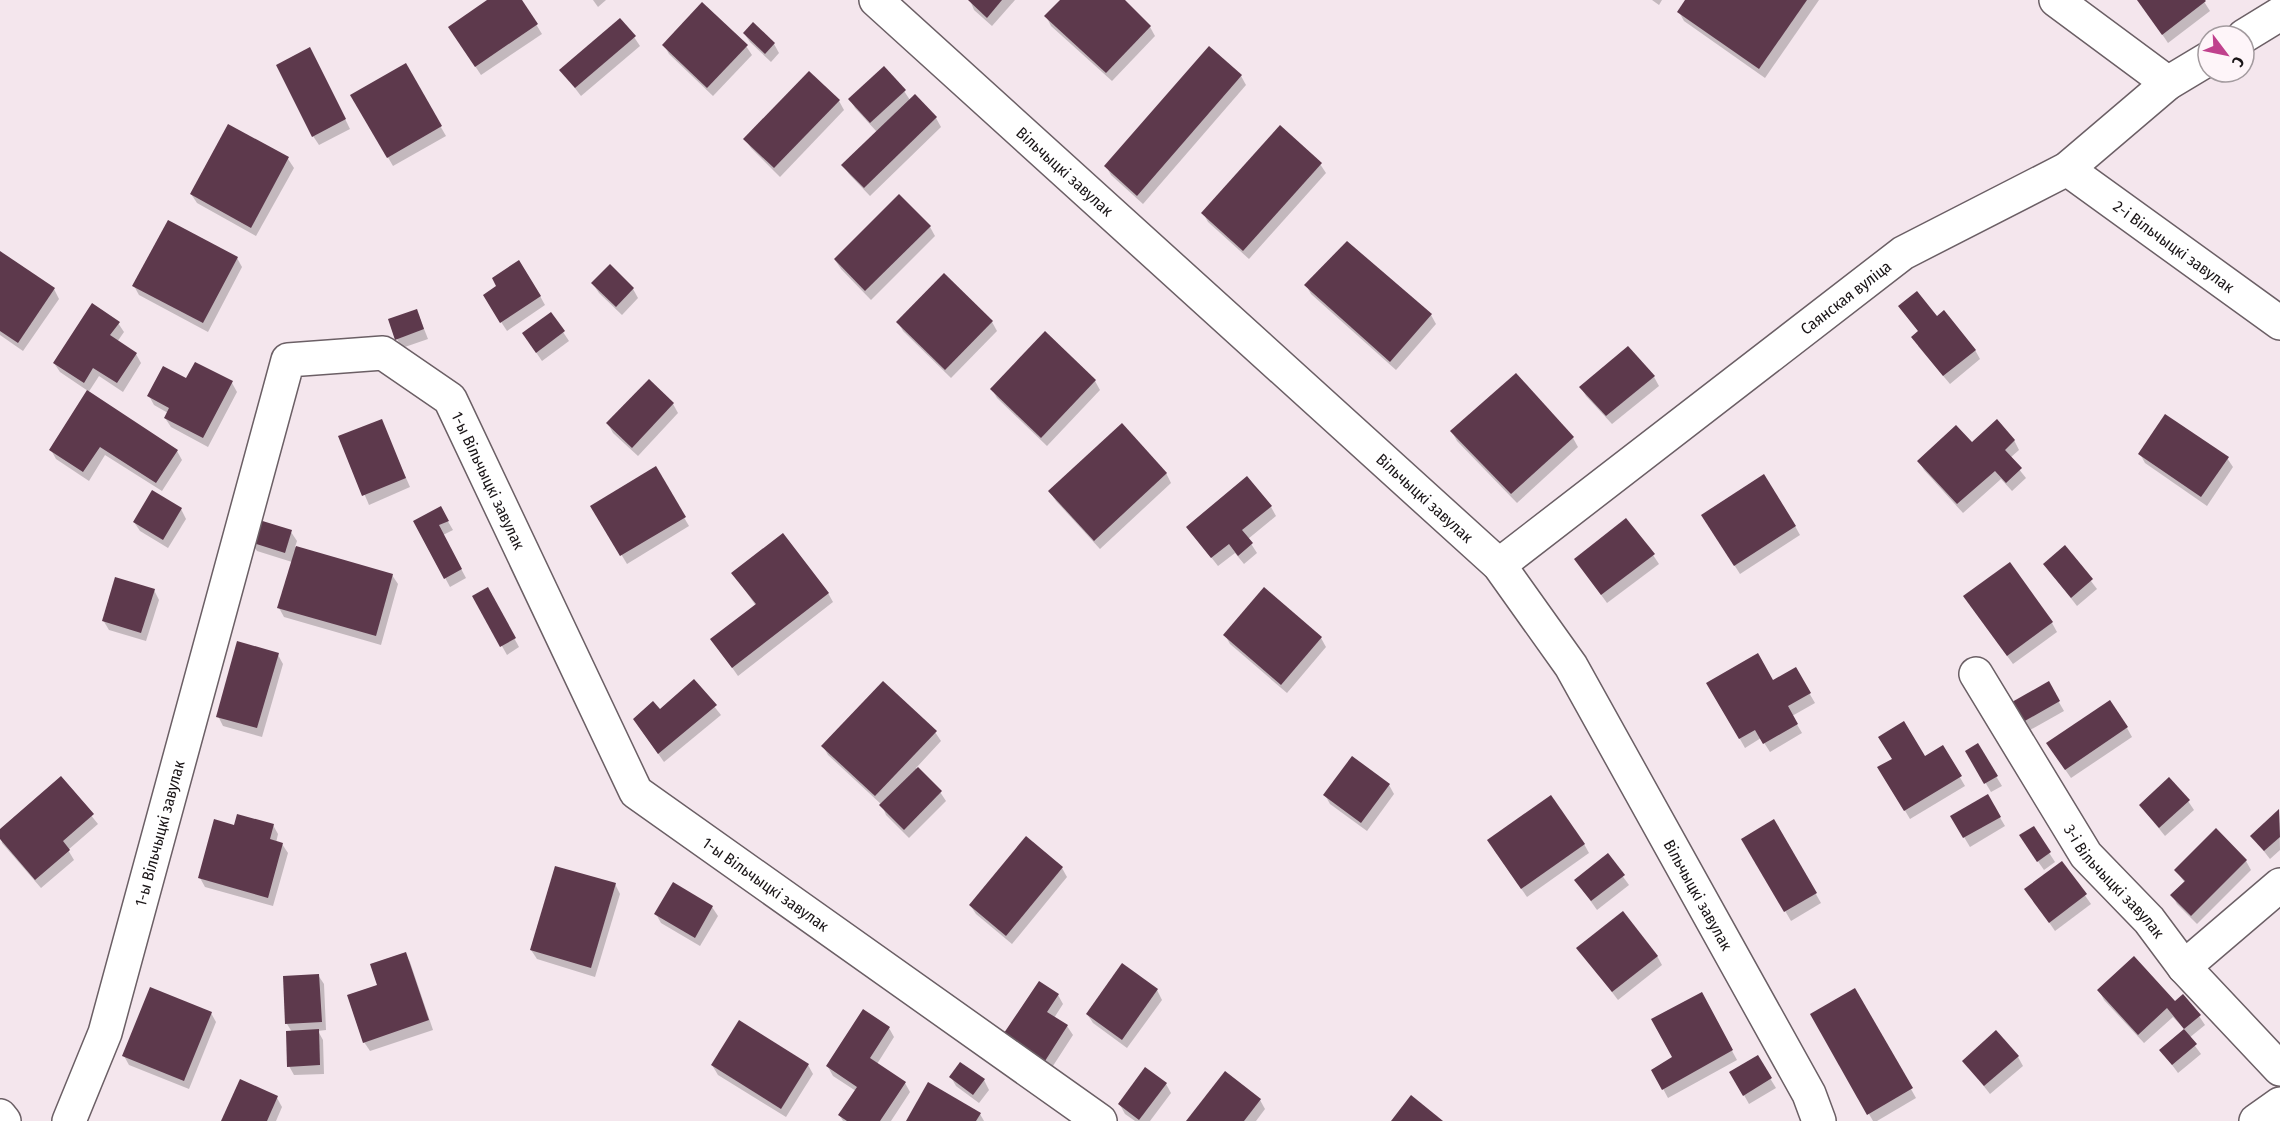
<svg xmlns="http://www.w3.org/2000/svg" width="2280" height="1121" font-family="'Fira Sans Condensed',sans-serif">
  <rect width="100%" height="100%" fill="#f4e6ed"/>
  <g fill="#0003">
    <polygon points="490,0 521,0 542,34 481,75 455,36"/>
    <polygon points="593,0 606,0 598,7"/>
    <polygon points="970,0 1015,0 992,26 974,10"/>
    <polygon points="1062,0 1123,0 1150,27 1155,36 1112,81 1051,26 1046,16"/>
    <polygon points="1652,0 1662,0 1659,5"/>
    <polygon points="1687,0 1819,0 1765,78 1684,21 1679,12"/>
    <polygon points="2139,0 2203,0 2210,11 2168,43"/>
    <polygon points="744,33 774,44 779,53 771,62 750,42"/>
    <polygon points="634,37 640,46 581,96 561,70"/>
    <polygon points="664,45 746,46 752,55 713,96 669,54"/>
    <polygon points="315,58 350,129 319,145 313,136"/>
    <polygon points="405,65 446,136 393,166 352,96"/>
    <polygon points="809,73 839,101 844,110 780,177 751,148 745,139"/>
    <polygon points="1241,76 1246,85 1143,204 1111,175 1106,166"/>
    <polygon points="904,91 910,100 936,118 941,127 870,196 849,174 843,165 877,132 855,108 850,99"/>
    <polygon points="228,126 288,159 294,168 256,236 197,203 191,194"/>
    <polygon points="1320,164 1326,173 1249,259 1208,222 1203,213"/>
    <polygon points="930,227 935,236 871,300 841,269 835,260"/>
    <polygon points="0,253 54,289 59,299 23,351 0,335"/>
    <polygon points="237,258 242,267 208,332 139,295 134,286"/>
    <polygon points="944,275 992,322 997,331 951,378 903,331 898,322"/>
    <polygon points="593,284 633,289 638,298 622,315 599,293"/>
    <polygon points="1306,285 1431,315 1436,324 1396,370 1311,294"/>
    <polygon points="540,296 545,305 507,331 490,305"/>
    <polygon points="1900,306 1975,350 1980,359 1950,384 1918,346 1919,332"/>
    <polygon points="417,311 428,339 402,348 397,339"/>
    <polygon points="551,314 569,341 542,361 529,342"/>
    <polygon points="118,323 124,332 117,342 136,354 141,363 123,392 99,376 88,393 177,451 182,460 162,491 105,455 89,481 56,459 51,450 88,391 60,372 54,363"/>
    <polygon points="1045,333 1095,381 1100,390 1047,446 997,398 992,389"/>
    <polygon points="1516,376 1573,438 1578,447 1517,503 1457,441 1452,432"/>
    <polygon points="1654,377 1659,386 1612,424 1586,396 1581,387"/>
    <polygon points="187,380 232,383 237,392 208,447 171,427 165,418 168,413 154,405 149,396"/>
    <polygon points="649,381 673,404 678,413 638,456 613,433 608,424"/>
    <polygon points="381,421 410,487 369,505 340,437"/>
    <polygon points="2014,440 2019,450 2010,458 2026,478 2012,491 2001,479 1963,513 1924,470 1919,461 1972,444"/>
    <polygon points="2140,454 2227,458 2233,467 2207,506 2145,463"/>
    <polygon points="655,468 689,526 627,564 592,506"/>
    <polygon points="1166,473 1171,483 1100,549 1056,501 1050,492"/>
    <polygon points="1271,507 1276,516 1248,539 1257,553 1244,564 1235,553 1218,566 1188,528"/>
    <polygon points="440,508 453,530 443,535 466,578 450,587 415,522"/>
    <polygon points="181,509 186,519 168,548 140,531 134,522"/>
    <polygon points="1708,524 1795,526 1800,535 1740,574"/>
    <polygon points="291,532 297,541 295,547 392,575 398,584 381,645 284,617 279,608 292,562 257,551 251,542"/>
    <polygon points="2065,547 2097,589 2077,606 2045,565"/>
    <polygon points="1653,555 1659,564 1607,603 1575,559"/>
    <polygon points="733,573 828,593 833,602 738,676 712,639 756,606"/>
    <polygon points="487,589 519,647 507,655 474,596"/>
    <polygon points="154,590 159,600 146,641 109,630 103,620"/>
    <polygon points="1970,605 2052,623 2057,632 2013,664"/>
    <polygon points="1225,635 1321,638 1326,647 1287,693 1230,644"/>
    <polygon points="278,655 283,664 262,737 223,726 218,716"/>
    <polygon points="1795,669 1815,703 1792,716 1802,733 1770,752 1761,738 1745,748 1708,683 1772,682"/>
    <polygon points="694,681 721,715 664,762 640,728"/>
    <polygon points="2048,683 2064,711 2030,730 2014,703"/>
    <polygon points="2127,728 2132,737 2071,778 2053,752"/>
    <polygon points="935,732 941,741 916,768 940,792 946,801 909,838 886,815 882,805 828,755 823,746"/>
    <polygon points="1977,745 2002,786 1991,792 1967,752"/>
    <polygon points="1942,747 1965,786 1910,819 1879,767 1925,758"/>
    <polygon points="61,778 98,824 68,850 74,860 41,888 2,843 0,831"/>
    <polygon points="1389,785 1394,794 1367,831 1330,804 1325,795"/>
    <polygon points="1987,796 2005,826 1970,847 1952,817"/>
    <polygon points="2188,801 2194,810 2165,836 2140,805"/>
    <polygon points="2279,811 2280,850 2270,859 2252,836"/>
    <polygon points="1774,821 1821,903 1791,921 1743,839"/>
    <polygon points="273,825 278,834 276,843 282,844 288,853 273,906 205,887 200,878 235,827"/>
    <polygon points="2033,828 2055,862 2044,870 2026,844"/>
    <polygon points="1584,844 1589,853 1527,897 1494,850"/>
    <polygon points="1608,856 1629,885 1597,910 1582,889"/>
    <polygon points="2246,861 2251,870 2197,924 2177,904 2172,895 2185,883 2176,870"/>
    <polygon points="2062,863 2091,904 2055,931 2026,889"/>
    <polygon points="1062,868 1067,877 1012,944 976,914 970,905"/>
    <polygon points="615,884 620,894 595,977 537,959 531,950"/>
    <polygon points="712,907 718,916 700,946 661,923 656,914"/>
    <polygon points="1578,948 1657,956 1662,965 1618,1000"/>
    <polygon points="405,953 410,962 433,1030 370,1051 364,1042 379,986"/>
    <polygon points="318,975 324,984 326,1030 318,1031 323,1040 324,1074 294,1075 289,1066 292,1032 287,1024"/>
    <polygon points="1157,990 1162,1000 1127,1048 1093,1023 1087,1014"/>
    <polygon points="1855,990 1916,1098 1877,1121 1873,1121 1812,1014"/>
    <polygon points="2099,990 2175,1003 2199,1016 2205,1025 2189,1038 2201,1054 2178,1073 2161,1050 2185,1030 2173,1017 2144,1043 2104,1000"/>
    <polygon points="1701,994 1737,1060 1668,1098 1653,1070 1674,1058"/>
    <polygon points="1058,995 1063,1004 1054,1018 1067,1026 1073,1035 1051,1069 1011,1042"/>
    <polygon points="211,1013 216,1022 189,1089 129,1065 124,1056"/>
    <polygon points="889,1028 894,1037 877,1064 905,1083 910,1092 891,1121 843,1121 840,1116 856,1091 833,1076 828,1067"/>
    <polygon points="1996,1033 2018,1057 2023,1066 1990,1094 1964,1061"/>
    <polygon points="1757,1057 1776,1088 1749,1104 1731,1072"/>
    <polygon points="712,1065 808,1065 813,1074 786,1117 718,1075"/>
    <polygon points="1225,1073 1260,1100 1265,1109 1256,1121 1188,1121"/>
    <polygon points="951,1077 984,1080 989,1090 979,1103 956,1086"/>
    <polygon points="1166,1084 1171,1093 1150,1121 1135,1121 1125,1114 1120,1105"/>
    <polygon points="277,1098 282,1107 276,1121 223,1121"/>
    <polygon points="980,1114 984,1121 908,1121"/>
  </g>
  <g fill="#5d394c">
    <polygon points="487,0 522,0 538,24 475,67 448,27"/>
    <polygon points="968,0 1002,0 987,18"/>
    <polygon points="1060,0 1125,0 1151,26 1106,73 1044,16"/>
    <polygon points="1685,0 1807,0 1759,69 1677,12"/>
    <polygon points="2137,0 2205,0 2206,1 2162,35"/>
    <polygon points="702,2 748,45 707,88 662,45"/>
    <polygon points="620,18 636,36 575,88 559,70"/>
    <polygon points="753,22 775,43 765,54 743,33"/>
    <polygon points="1209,46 1242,75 1137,196 1104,166"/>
    <polygon points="310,47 346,119 312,137 276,65"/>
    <polygon points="406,63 442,126 387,158 350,95"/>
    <polygon points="884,66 906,90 870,123 848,99"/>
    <polygon points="809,71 840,100 774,168 743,139"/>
    <polygon points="915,94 937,117 864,188 841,165"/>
    <polygon points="228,124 289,157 251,228 190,194"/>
    <polygon points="1280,125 1322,163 1243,251 1201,213"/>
    <polygon points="899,194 931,226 865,291 834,259"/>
    <polygon points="168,220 238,257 203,323 132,286"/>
    <polygon points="1347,241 1432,314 1390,362 1304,285"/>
    <polygon points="0,251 55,288 18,343 0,331"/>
    <polygon points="519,260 541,296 500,323 483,295 496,286 492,278"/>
    <polygon points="610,264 634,288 616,307 591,283"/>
    <polygon points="944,273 993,321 945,370 896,322"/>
    <polygon points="1917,291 1937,316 1944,310 1976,350 1943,376 1911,337 1918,331 1898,306"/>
    <polygon points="92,303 120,322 110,335 137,353 117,383 93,368 84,383 53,363"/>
    <polygon points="417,309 424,329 395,340 388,319"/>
    <polygon points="551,312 565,331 536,353 522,333"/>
    <polygon points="1045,331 1096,380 1041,438 990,389"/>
    <polygon points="1628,346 1655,376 1606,416 1579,387"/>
    <polygon points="195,362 233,381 203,438 164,418 169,408 147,396 163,366 186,378"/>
    <polygon points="1516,373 1574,437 1511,494 1450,431"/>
    <polygon points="649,379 674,403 632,448 606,423"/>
    <polygon points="87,390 178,450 156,483 100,447 83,472 49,450"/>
    <polygon points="2165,414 2229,457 2201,497 2138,454"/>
    <polygon points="382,419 406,478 362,496 338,436"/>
    <polygon points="1997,419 2015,440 2005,450 2022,468 2006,483 1995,471 1957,504 1917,461 1956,425 1972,442"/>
    <polygon points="1122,423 1167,473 1094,541 1048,491"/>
    <polygon points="656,466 686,517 620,556 590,506"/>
    <polygon points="1764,474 1796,526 1734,566 1701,515"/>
    <polygon points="1247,476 1272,506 1242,530 1253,543 1238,556 1229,544 1211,558 1186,527"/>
    <polygon points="152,490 182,508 163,540 133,522"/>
    <polygon points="441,506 449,521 439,525 462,569 444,579 413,521"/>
    <polygon points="1626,518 1655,554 1601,595 1574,559"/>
    <polygon points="256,519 292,530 285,553 250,542"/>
    <polygon points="783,533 829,593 732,668 710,639 756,604 731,573"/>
    <polygon points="2065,545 2093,579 2071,598 2043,564"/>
    <polygon points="296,546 393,574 376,636 277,608"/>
    <polygon points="2010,562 2053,622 2007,656 1963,596"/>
    <polygon points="115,577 155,589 141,633 102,621"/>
    <polygon points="488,587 516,638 500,647 472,596"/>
    <polygon points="1264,587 1322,637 1281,685 1223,635"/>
    <polygon points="237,641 279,653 257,728 216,717"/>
    <polygon points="1758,653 1773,680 1796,667 1811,693 1788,706 1798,724 1763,744 1755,730 1739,739 1706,683"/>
    <polygon points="694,679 717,705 658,754 633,719 653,701 660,709"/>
    <polygon points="883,681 937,731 875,796 821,746"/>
    <polygon points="2049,681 2060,701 2023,722 2012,702"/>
    <polygon points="2110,700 2128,727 2065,770 2046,743"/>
    <polygon points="1904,721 1925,756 1943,745 1962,776 1904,811 1877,767 1892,759 1878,737"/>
    <polygon points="1978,743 1998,776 1984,784 1965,751"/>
    <polygon points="1352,756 1390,784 1361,823 1323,795"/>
    <polygon points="918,767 942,791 904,830 879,805"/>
    <polygon points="61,776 94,814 63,841 70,850 35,880 0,839 0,829"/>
    <polygon points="2169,777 2190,800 2159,828 2139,805"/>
    <polygon points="1988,794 2001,817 1963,838 1950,816"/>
    <polygon points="1551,795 1585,844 1521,889 1487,840"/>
    <polygon points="2279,809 2280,837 2264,851 2250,836"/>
    <polygon points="237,814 274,824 270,839 283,843 268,898 198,878 214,819 234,825"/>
    <polygon points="1774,819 1817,893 1784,912 1741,839"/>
    <polygon points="2034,826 2051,852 2037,862 2019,835"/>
    <polygon points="2216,828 2247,860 2191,916 2170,895 2185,881 2174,870"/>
    <polygon points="1026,836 1063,867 1006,936 969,905"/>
    <polygon points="1608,853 1625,875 1591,901 1574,880"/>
    <polygon points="2062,861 2087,894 2049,923 2024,889"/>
    <polygon points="555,866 616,883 591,968 530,950"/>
    <polygon points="673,882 713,906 695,938 654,914"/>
    <polygon points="1623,911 1658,956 1612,992 1576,948"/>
    <polygon points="406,952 429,1020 363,1043 347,995 377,985 370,964"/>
    <polygon points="2134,956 2175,1001 2183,994 2201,1015 2184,1029 2197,1044 2172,1065 2159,1050 2184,1029 2167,1008 2138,1035 2097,990"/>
    <polygon points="1122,963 1158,989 1122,1040 1086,1014"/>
    <polygon points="319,974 322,1022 285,1024 283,976"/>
    <polygon points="1039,981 1059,994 1047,1012 1068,1025 1045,1061 1004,1033"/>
    <polygon points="150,987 212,1012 184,1081 122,1056"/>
    <polygon points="1855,988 1913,1088 1867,1115 1810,1014"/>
    <polygon points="1702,992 1733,1050 1662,1090 1651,1070 1672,1057 1651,1019"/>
    <polygon points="863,1009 890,1027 870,1058 906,1082 880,1121 847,1121 838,1115 857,1087 826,1066"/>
    <polygon points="739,1020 809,1064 781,1109 711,1065"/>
    <polygon points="319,1029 320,1065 287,1067 286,1031"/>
    <polygon points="1996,1030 2019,1056 1984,1086 1962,1061"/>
    <polygon points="1758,1055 1772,1078 1743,1096 1729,1072"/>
    <polygon points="960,1062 985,1079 973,1095 949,1077"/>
    <polygon points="1145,1067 1167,1083 1139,1120 1118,1104"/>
    <polygon points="1225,1071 1261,1099 1244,1121 1186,1121"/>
    <polygon points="240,1079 278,1096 267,1121 221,1121"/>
    <polygon points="928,1082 981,1113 976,1121 906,1121"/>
    <polygon points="1411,1095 1443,1121 1391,1121"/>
  </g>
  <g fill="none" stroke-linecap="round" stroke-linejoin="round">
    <g stroke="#6b5f65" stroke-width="36">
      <g id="minor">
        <path id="s1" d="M 876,0 L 1499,565 L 1571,666 L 1809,1094 L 1819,1121"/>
        <polyline points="2056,0 2168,83"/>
        <polyline points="2244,36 2280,14"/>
        <path id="s2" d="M 2067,169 L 2280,323"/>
        <path id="s3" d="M 1499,565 L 1903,253 L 2067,169 L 2168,83 L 2208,59"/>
        <path id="s4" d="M 1976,674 L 2086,855 L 2149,920 L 2184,967 L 2280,1069"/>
        <polyline points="2184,967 2280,885"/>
        <path id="s5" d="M 69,1121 L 105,1033 L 288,360 L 383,353 L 450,399 L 636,792 L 1100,1121"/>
        <polyline points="2256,1121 2280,1104"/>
      </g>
    </g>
    <g stroke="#6b5f65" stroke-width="36">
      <polyline id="major" points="0,1116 4,1121"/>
    </g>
    <use href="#minor" stroke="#fff" stroke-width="33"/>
    <use href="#major" stroke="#fff" stroke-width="33"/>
  </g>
  <g text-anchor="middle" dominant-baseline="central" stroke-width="6" stroke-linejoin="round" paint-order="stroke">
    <g font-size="16" fill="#1a1517" stroke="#fef5f9">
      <text stroke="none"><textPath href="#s1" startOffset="255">Вільчыцкі завулак</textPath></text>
      <text stroke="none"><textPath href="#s2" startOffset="132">2-і Вільчыцкі завулак</textPath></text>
      <text stroke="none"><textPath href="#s3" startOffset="438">Саянская вуліца</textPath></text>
      <text stroke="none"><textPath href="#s5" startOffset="1059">1-ы Вільчыцкі завулак</textPath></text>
      <text stroke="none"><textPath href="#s1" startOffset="741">Вільчыцкі завулак</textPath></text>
      <text stroke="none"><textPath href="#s5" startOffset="302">1-ы Вільчыцкі завулак</textPath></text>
      <text stroke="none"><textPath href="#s4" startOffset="250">3-і Вільчыцкі завулак</textPath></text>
      <text stroke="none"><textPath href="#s5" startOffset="1563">1-ы Вільчыцкі завулак</textPath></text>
      <text stroke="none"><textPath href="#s1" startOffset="1227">Вільчыцкі завулак</textPath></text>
    </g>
  </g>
  <g transform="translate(2226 54) rotate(122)"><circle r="28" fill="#fef5f9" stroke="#a39b9f" stroke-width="1.5"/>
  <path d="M0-4.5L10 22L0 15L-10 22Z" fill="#c0418d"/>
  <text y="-9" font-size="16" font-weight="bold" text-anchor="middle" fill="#1a1517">С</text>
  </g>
</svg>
